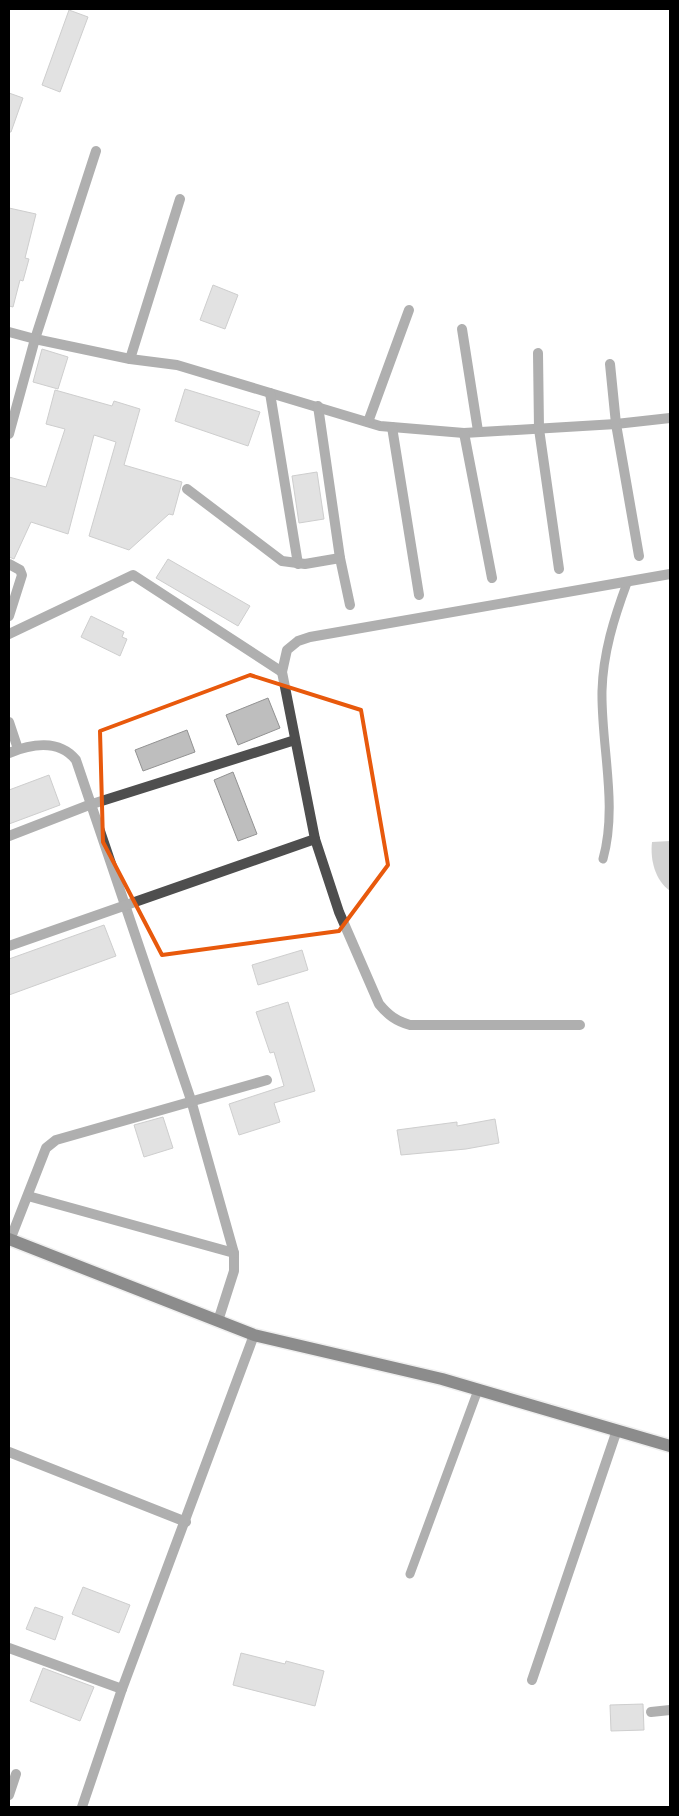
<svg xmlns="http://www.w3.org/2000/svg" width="679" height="1816" font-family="Lato,sans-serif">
  <rect width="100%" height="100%" fill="#fff"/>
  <path fill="#9c9c9c" d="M 670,841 L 670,891 C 655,880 650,860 652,842 Z"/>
  <g fill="#bebebe" stroke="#929292">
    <polygon points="69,10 88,17 60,92 42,85"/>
    <polygon points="9,93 23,98 11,132 9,132"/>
    <polygon points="9,208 36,214 25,258 29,259 23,281 20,280 13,307 9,306"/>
    <polygon points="213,285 238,295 225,329 200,320"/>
    <polygon points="42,349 68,357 58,389 33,382"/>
    <polygon points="185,389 260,412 248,446 175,421"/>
    <polygon points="55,390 112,406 114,401 140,409 124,465 182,482 173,515 169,514 129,550 89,536 116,442 94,435 68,534 31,522 14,559 9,557 9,477 46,487 65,429 46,424"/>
    <polygon points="317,472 324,519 299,523 292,476"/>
    <polygon points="168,559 250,606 238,626 156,578"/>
    <polygon points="91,616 124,632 122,637 127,639 120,656 81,637"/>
    <polygon points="268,698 280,728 238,745 226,715"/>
    <polygon points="187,730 195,752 143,771 135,750"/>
    <polygon points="233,772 257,834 238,841 214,780"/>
    <polygon points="49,775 60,805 9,824 9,790"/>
    <polygon points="104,925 116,956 9,995 9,959"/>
    <polygon points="302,950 308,970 258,985 252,965"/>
    <polygon points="288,1002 315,1091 274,1103 280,1122 239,1135 229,1104 284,1086 274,1052 270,1053 256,1012"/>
    <polygon points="163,1117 173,1148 144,1157 134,1125"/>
    <polygon points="495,1119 499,1143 466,1149 401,1155 397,1130 457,1122 457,1126"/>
    <polygon points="83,1587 130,1605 119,1633 72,1614"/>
    <polygon points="35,1607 63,1617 55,1640 26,1629"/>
    <polygon points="241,1653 285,1664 286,1661 324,1671 315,1706 233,1685"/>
    <polygon points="43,1668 94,1687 80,1721 30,1701"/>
    <polygon points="643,1704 644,1730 611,1731 610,1705"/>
  </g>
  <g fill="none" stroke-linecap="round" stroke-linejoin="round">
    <g stroke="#dbdbdb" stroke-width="15">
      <polyline id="primary" points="9,1239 254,1335 442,1379 670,1446"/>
    </g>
    <g stroke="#4e4e4e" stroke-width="9">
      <path d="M 603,859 C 618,805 601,746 602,691 C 603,653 614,618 627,583"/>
      <polyline points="410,1574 478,1390"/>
    </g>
    <g stroke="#4e4e4e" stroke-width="10">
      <polyline points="96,151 35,339 130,359 177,365 380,426 464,433 616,424 670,418"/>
      <polyline points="462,329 478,431"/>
      <polyline points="9,332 35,339 9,434"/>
      <polyline points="538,353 539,429 559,569"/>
      <polyline points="130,359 180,199"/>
      <polyline points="610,364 616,424 639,556"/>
      <polyline points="270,393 298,564"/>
      <polyline points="318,406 340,558 350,605"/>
      <polyline points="368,422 409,310"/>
      <polyline points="392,427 419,595"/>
      <polyline points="464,433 492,578"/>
      <polyline points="187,489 282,561 305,564 340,558"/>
      <polyline points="9,564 20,570 22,575 9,616"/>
      <polyline points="9,634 133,575 282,672"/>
      <polyline points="9,722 18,749"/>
      <path d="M 9,753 C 31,744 59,739 76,760 L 191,1100 L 234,1253 L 234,1271 L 218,1321"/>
      <polyline points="9,836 89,805 295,740"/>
      <polyline points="9,946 315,839"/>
      <path d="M 580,1025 L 410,1025 C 396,1021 388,1015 379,1004 L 339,912 L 315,839 L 282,672 L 287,650 L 298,641 L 310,637 L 670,574"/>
      <polyline points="28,1196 234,1253"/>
      <polyline points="10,1240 46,1148 56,1140 267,1080"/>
      <polyline points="9,1452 186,1522"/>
      <polyline points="9,1648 122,1689"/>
      <polyline points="532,1680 617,1430"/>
      <polyline points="651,1712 670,1710"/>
      <polyline points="9,1795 16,1774"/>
      <polyline points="82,1807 122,1689 254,1335"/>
    </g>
    <use href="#primary" stroke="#000" stroke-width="12"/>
  </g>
  <path d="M0 0H679V1816H0ZM 250,675 L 361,710 L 388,865 L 339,931 L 162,955 L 103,842 L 100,731 Z" fill="#fff" fill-opacity=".55" fill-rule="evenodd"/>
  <path fill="none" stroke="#e8590c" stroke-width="4" stroke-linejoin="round" d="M 250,675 L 361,710 L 388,865 L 339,931 L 162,955 L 103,842 L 100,731 Z"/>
  <rect width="679" height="1816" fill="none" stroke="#000000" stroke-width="20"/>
</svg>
